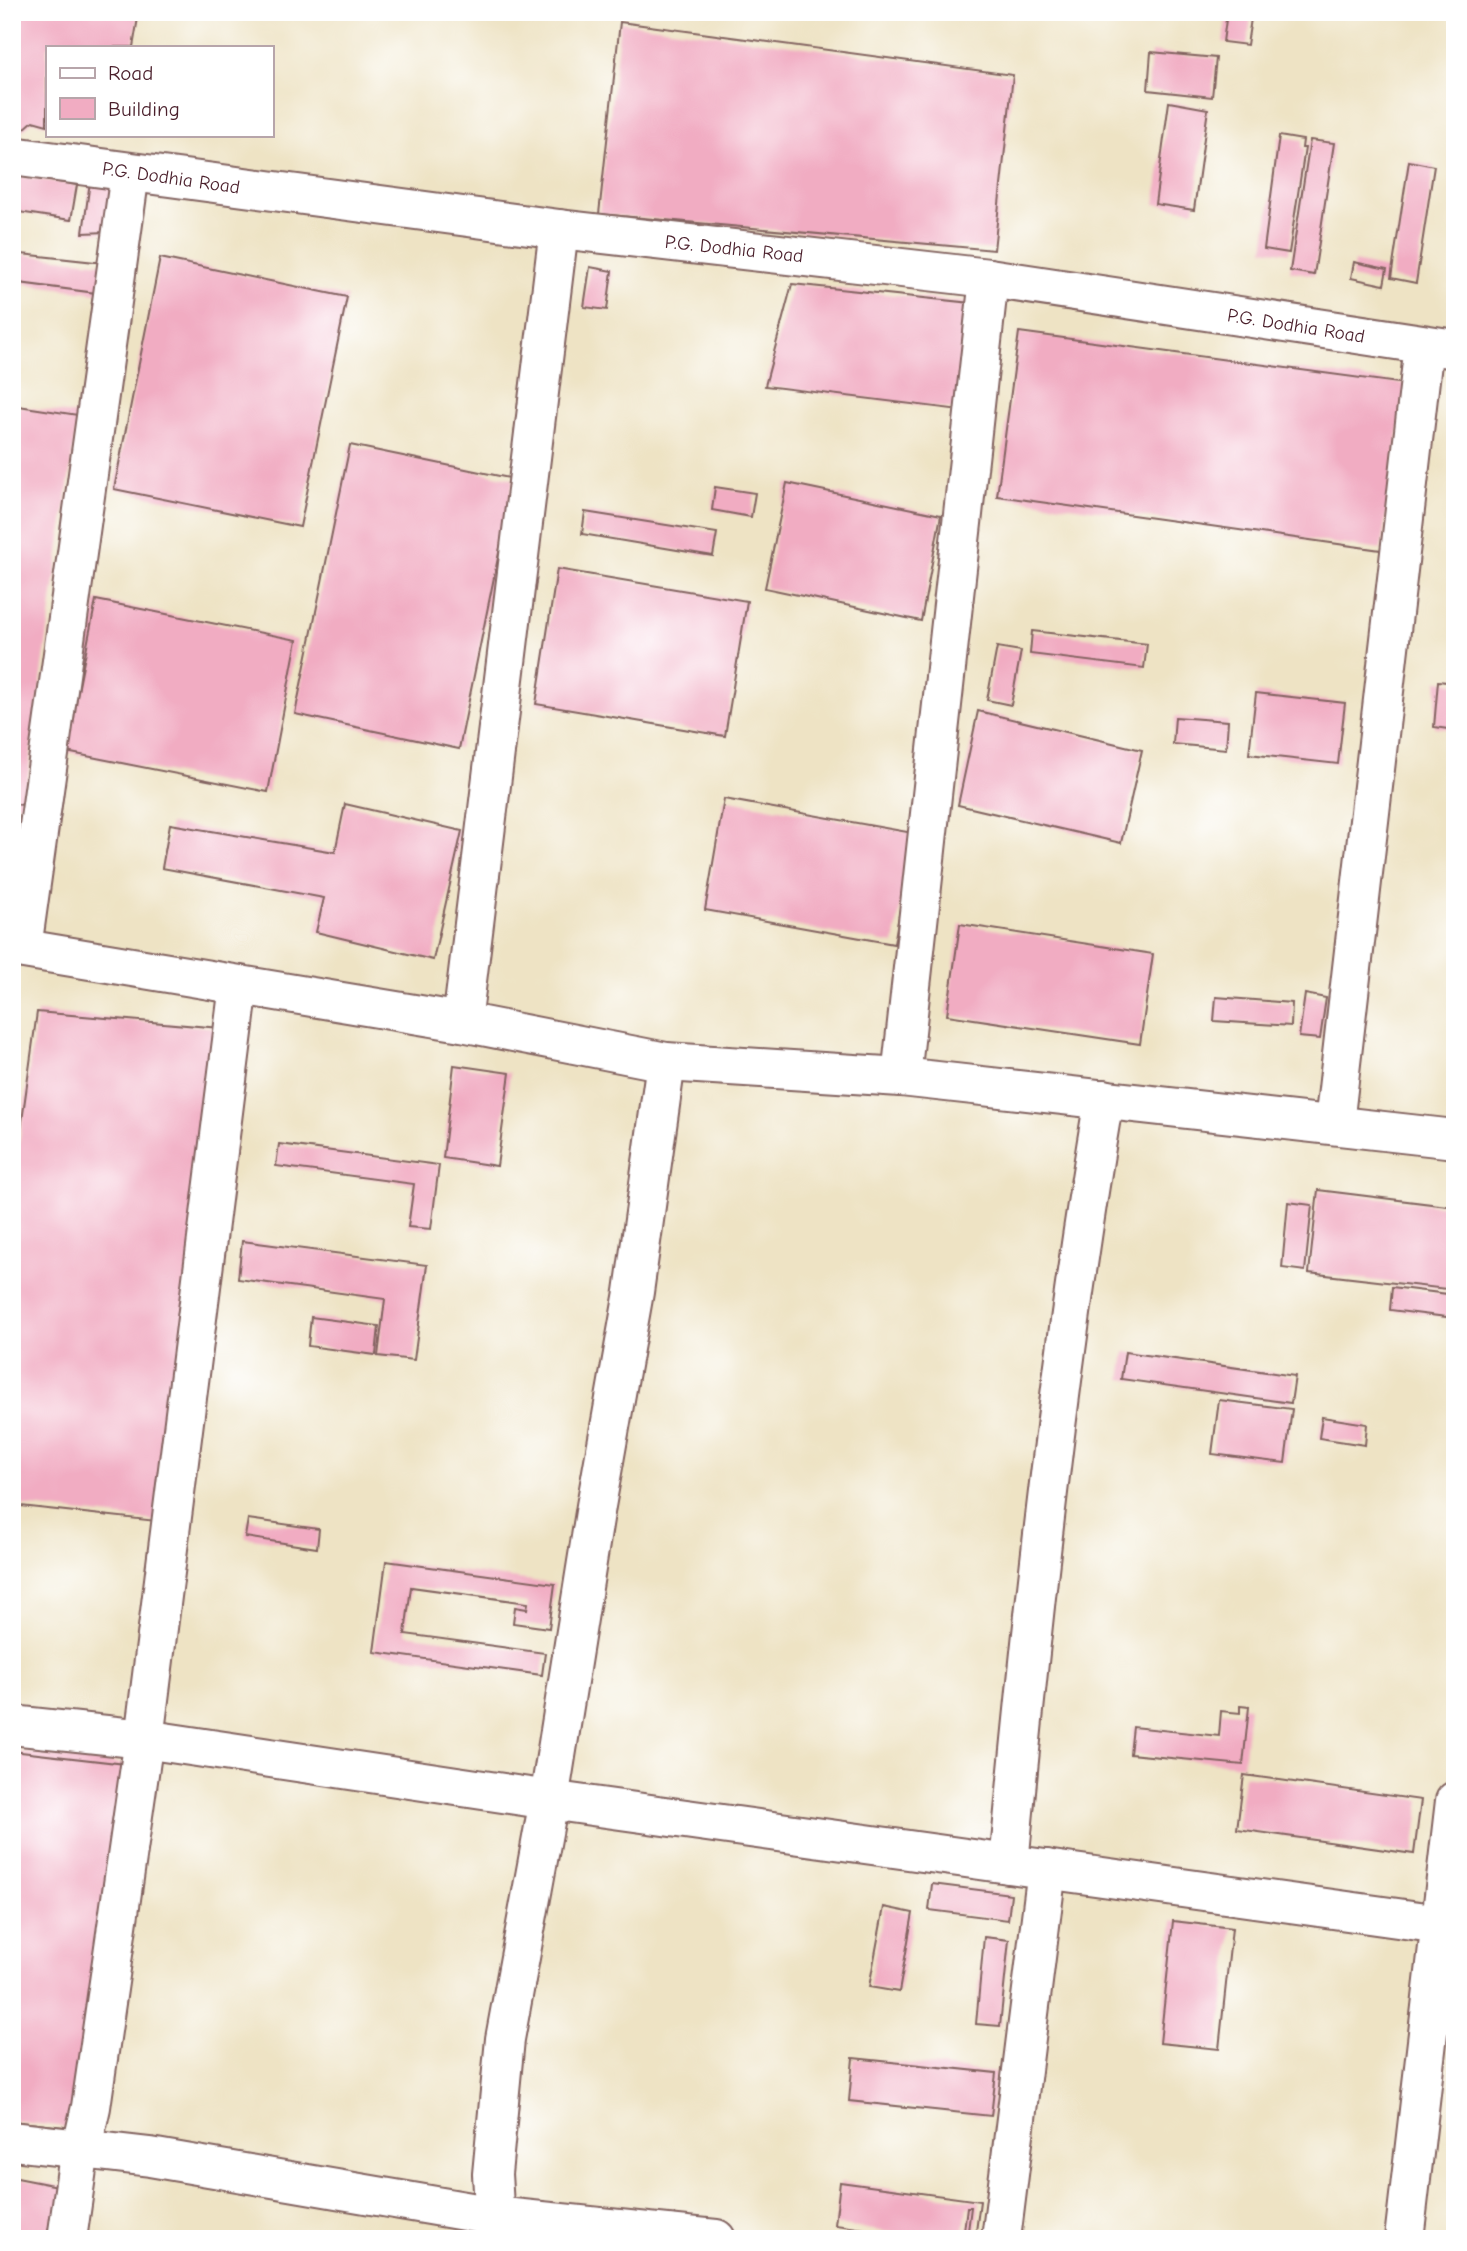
<svg xmlns="http://www.w3.org/2000/svg" width="1467" height="2251" font-family="'Comic Neue',sans-serif">
  <rect width="100%" height="100%" fill="#fff"/>
  <filter id="ink" filterUnits="userSpaceOnUse"><feTurbulence type="fractalNoise" baseFrequency=".0143" numOctaves="2"/><feDisplacementMap in="SourceGraphic" scale="14" xChannelSelector="R" yChannelSelector="G"/><feConvolveMatrix kernelMatrix="1 2 1 2 8 2 1 2 1" color-interpolation-filters="sRGB"/></filter>
  <filter id="wash" filterUnits="userSpaceOnUse"><feTurbulence type="fractalNoise" baseFrequency=".00686" numOctaves="4" result="noise"/><feDisplacementMap in="SourceGraphic" scale="28" xChannelSelector="R" yChannelSelector="G"/><feGaussianBlur stdDeviation="1.57" result="paint"/><feColorMatrix in="noise" values="0 0 0 0 0 0 0 0 0 0 0 0 0 0 0 0 0 1.4 0 .05"/><feComposite in="paint" operator="in"/></filter>
  <g filter="url(#wash)">
    <rect width="100%" height="100%" fill="#eee3c4"/>
    <g id="blocks">
      <g fill="#f1acc2">
        <polygon points="12,12 139,12 133,47 47,47 47,125 33,121 23,130 12,129"/>
        <polygon points="1227,12 1252,12 1247,45 1223,42"/>
        <polygon points="620,22 1013,75 994,250 599,214"/>
        <polygon points="1151,52 1216,58 1212,97 1148,90"/>
        <polygon points="1169,102 1208,109 1194,210 1155,204"/>
        <polygon points="1279,136 1303,140 1302,148 1305,148 1289,253 1264,249"/>
        <polygon points="1310,140 1334,143 1314,275 1290,271"/>
        <polygon points="1409,161 1434,166 1416,283 1391,278"/>
        <polygon points="12,175 77,185 71,220 12,211"/>
        <polygon points="90,181 114,186 107,232 83,233"/>
        <polygon points="12,253 104,263 104,294 12,282"/>
        <polygon points="160,258 347,297 300,527 114,489"/>
        <polygon points="1354,262 1387,269 1384,285 1351,278"/>
        <polygon points="590,267 612,271 607,310 584,307"/>
        <polygon points="792,284 980,304 968,411 765,386"/>
        <polygon points="1019,332 1406,384 1381,550 997,496"/>
        <polygon points="12,405 78,415 24,805 12,804"/>
        <polygon points="350,445 514,479 459,749 295,714"/>
        <polygon points="787,483 941,515 921,621 765,588"/>
        <polygon points="715,487 755,493 751,517 712,510"/>
        <polygon points="585,512 717,533 713,556 582,534"/>
        <polygon points="557,569 747,601 725,736 536,704"/>
        <polygon points="96,600 297,640 268,792 66,752"/>
        <polygon points="1032,631 1147,644 1144,668 1030,654"/>
        <polygon points="997,647 1021,651 1011,705 987,700"/>
        <polygon points="1438,681 1455,683 1455,730 1434,727"/>
        <polygon points="1256,693 1345,703 1338,764 1249,754"/>
        <polygon points="978,711 1142,750 1121,843 958,805"/>
        <polygon points="1175,717 1228,721 1226,749 1173,744"/>
        <polygon points="724,799 913,833 894,944 705,910"/>
        <polygon points="345,804 462,831 433,960 316,932 324,898 162,868 170,824 335,852"/>
        <polygon points="960,924 1153,954 1140,1044 947,1015"/>
        <polygon points="1305,994 1326,998 1320,1039 1299,1037"/>
        <polygon points="1216,997 1292,1003 1291,1026 1214,1021"/>
        <polygon points="37,1012 220,1028 165,1522 12,1505 12,1194"/>
        <polygon points="454,1065 510,1073 497,1166 443,1158"/>
        <polygon points="279,1144 439,1165 431,1229 408,1227 414,1184 276,1166"/>
        <polygon points="1318,1190 1455,1207 1455,1290 1309,1273"/>
        <polygon points="1288,1202 1312,1205 1305,1271 1282,1268"/>
        <polygon points="242,1241 427,1265 414,1360 378,1356 385,1299 238,1279"/>
        <polygon points="1392,1287 1455,1295 1455,1318 1390,1310"/>
        <polygon points="311,1317 379,1326 376,1355 308,1346"/>
        <polygon points="1125,1352 1295,1376 1291,1403 1121,1379"/>
        <polygon points="1219,1400 1292,1409 1285,1463 1212,1454"/>
        <polygon points="1322,1417 1367,1424 1365,1445 1319,1438"/>
        <polygon points="248,1519 319,1529 317,1548 245,1537"/>
        <polygon points="386,1561 555,1584 549,1628 513,1623 515,1607 527,1609 528,1603 411,1587 405,1634 545,1653 542,1675 374,1652"/>
        <polygon points="1240,1706 1249,1707 1243,1765 1130,1754 1133,1727 1219,1736 1221,1711 1240,1713"/>
        <polygon points="12,1751 125,1764 73,2128 12,2121"/>
        <polygon points="1244,1775 1421,1800 1414,1854 1237,1829"/>
        <polygon points="932,1884 1011,1894 1008,1920 929,1910"/>
        <polygon points="884,1907 913,1913 899,1992 869,1987"/>
        <polygon points="1173,1921 1232,1928 1219,2049 1160,2043"/>
        <polygon points="984,1937 1009,1940 1000,2026 976,2024"/>
        <polygon points="853,2058 996,2073 991,2116 849,2101"/>
        <polygon points="12,2177 68,2188 59,2239 12,2239"/>
        <polygon points="840,2182 980,2201 975,2239 967,2239 971,2207 967,2207 963,2239 939,2239 835,2225"/>
      </g>
    </g>
  </g>
  <g filter="url(#ink)">
    <use href="#blocks" fill-opacity="0" stroke="#836461" stroke-width="2"/>
    <g fill="none" stroke-linecap="round" stroke-linejoin="round">
      <g stroke="#836461" stroke-width="42">
        <g id="minor">
          <polyline points="12,156 559,229 989,278 1455,349"/>
          <polyline points="12,947 462,1022 666,1062 901,1077 1455,1139"/>
          <polyline points="22,948 130,173"/>
          <polyline points="462,1022 559,229"/>
          <polyline points="901,1077 989,278"/>
          <polyline points="1334,1124 1424,345"/>
          <polyline points="12,1725 144,1739 549,1800 1455,1926"/>
          <path d="M 1009,1864 C 1033,1608 1061,1352 1104,1099"/>
          <polyline points="12,2141 150,2157 494,2216 716,2239"/>
          <polyline points="67,2239 77,2169 91,2107 144,1739 239,985"/>
          <polyline points="496,2239 492,2174 505,2039 549,1800 596,1506 634,1292 666,1062"/>
          <polyline points="1001,2239 1047,1869"/>
          <polyline points="1404,2239 1455,1801"/>
        </g>
      </g>
      <use href="#minor" stroke="#fff" stroke-width="38"/>
    </g>
  </g>
  <g text-anchor="middle" dominant-baseline="central" stroke-width="7" stroke-linejoin="round" paint-order="stroke">
    <g font-size="19" fill="#4a1f2b" stroke="#fff">
      <text transform="translate(171 178) rotate(8)">P.G. Dodhia Road</text>
      <text transform="translate(734 249) rotate(6)">P.G. Dodhia Road</text>
      <text transform="translate(1296 326) rotate(9)">P.G. Dodhia Road</text>
    </g>
  </g>
  <rect width="1467" height="2251" fill="none" stroke="#fff" stroke-width="42"/>
  <rect x="46" y="46" width="228" height="91" fill="#ffffff" stroke="#b7a5aa" stroke-width="2"/>
  <rect x="60" y="68" width="35" height="10" fill="#ffffff" stroke="#b7a5aa" stroke-width="2"/>
  <text x="108" y="80" font-size="21" fill="#4a1f2b">Road</text>
  <rect x="60" y="98" width="35" height="21" fill="#f1acc2" stroke="#b7a5aa" stroke-width="2"/>
  <text x="108" y="116" font-size="21" fill="#4a1f2b">Building</text>
</svg>
